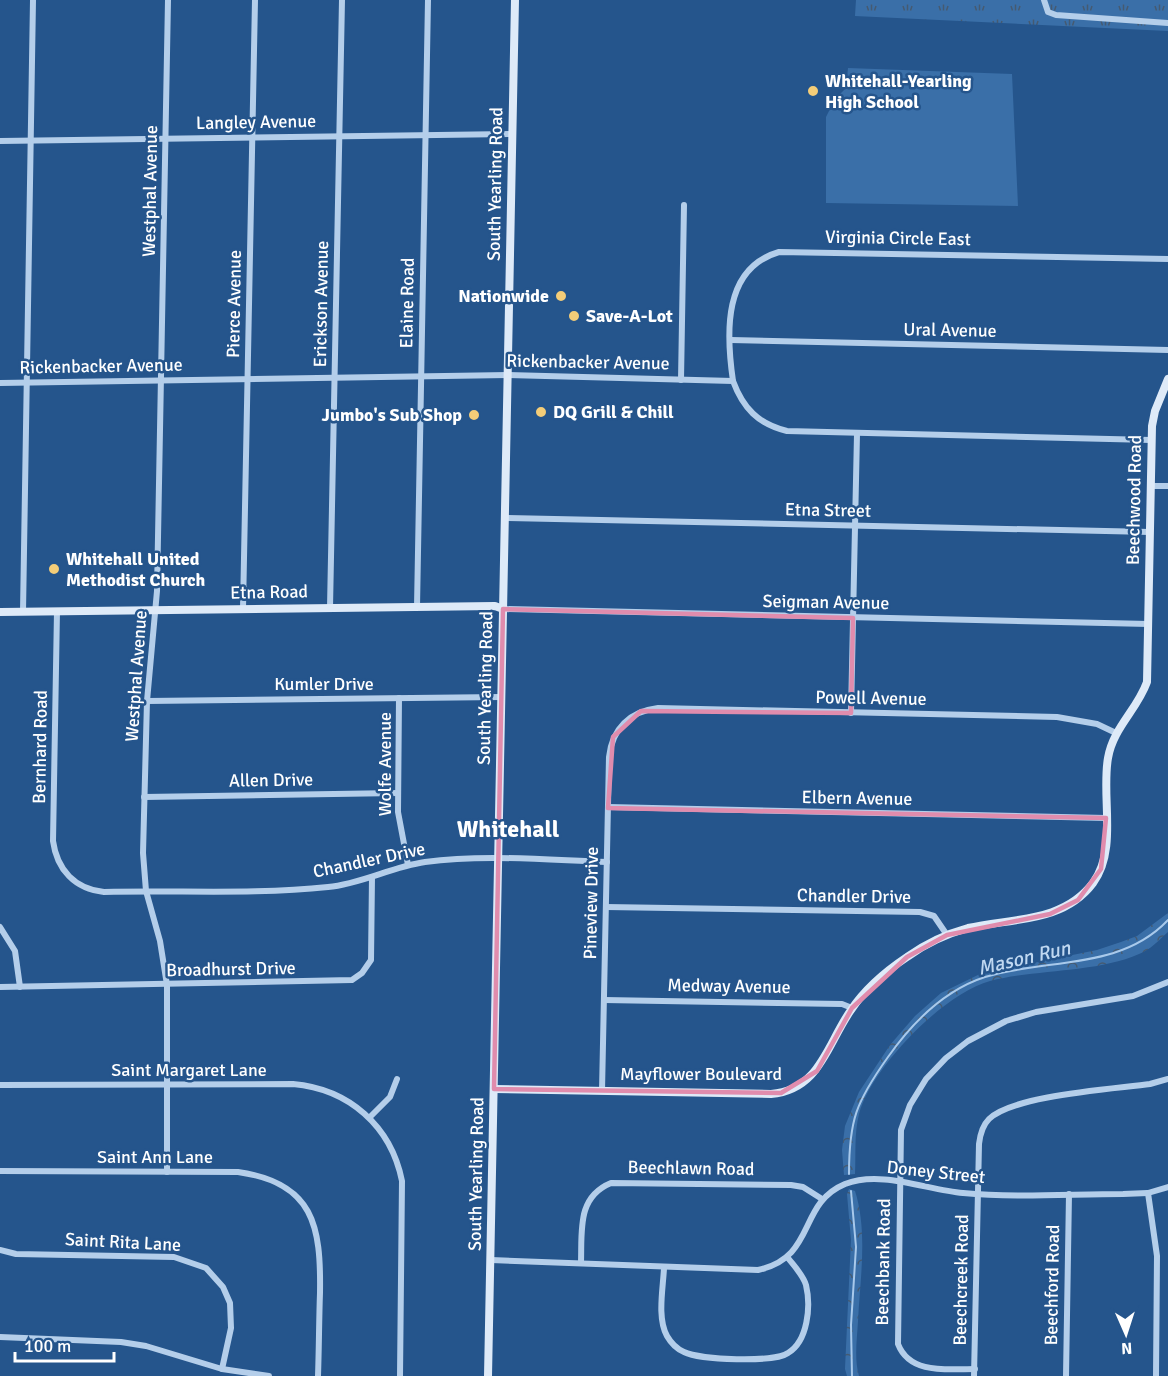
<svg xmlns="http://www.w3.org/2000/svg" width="1168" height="1376" font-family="Signika,sans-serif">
  <defs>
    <pattern id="forest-crowns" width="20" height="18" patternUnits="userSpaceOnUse" patternTransform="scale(1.5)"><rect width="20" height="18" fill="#3a6fa8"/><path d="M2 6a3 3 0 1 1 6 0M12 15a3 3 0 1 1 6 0" fill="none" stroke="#455a71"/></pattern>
    <pattern id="park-tufts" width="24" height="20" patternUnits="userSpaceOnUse" patternTransform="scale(1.5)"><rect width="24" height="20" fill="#3a6fa8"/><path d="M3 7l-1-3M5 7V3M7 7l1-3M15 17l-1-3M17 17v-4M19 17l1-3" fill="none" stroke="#455a71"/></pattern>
  </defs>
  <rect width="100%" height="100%" fill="#25558c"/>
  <polygon fill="#3a6fa8" points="848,68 1012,74 1018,206 826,203 826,117 835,99 846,88"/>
  <g fill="url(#forest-crowns)">
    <path d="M 1168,913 L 1168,932 C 1159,940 1150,950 1139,954 C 1096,973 1036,969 990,981 C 944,993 871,1068 859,1114 C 854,1134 856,1154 855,1174 L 844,1175 L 842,1150 L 845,1126 L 859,1092 L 890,1045 L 915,1016 L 941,993 L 980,974 L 1097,950 L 1121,942 L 1137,936 Z"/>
    <path d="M 849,1189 L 855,1191 C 868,1232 860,1279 858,1321 C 857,1339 854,1359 859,1376 L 847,1376 L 845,1369 L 851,1240 L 847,1194 Z"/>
  </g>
  <polygon fill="url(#park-tufts)" points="856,0 1168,0 1168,31 855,16"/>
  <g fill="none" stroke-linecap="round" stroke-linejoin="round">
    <g stroke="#a8c9eb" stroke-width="2">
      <path d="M 849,1174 C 849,1120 856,1102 888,1057 C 912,1023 945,990 985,977 C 1046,958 1120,971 1168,920"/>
      <polyline points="851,1191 856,1247 851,1325 852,1376"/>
    </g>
    <g stroke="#b4ceea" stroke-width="6">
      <polyline points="1044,0 1048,12 1056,15 1168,23"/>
      <polyline points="0,141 512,134"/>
      <polyline points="731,340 1168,350"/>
      <polyline points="681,380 684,205"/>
      <path d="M 733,381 C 726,333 723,268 779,252 L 1168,259"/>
      <path d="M 0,383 L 508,375 L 733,381 C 743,408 758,424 787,431 L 1151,440"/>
      <polyline points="1150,486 1168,486"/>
      <polyline points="505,518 1150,532"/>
      <polyline points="417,607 428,0"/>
      <polyline points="330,608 342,0"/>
      <polyline points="243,609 255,0"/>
      <polyline points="503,609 1149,624"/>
      <path d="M 57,611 L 53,841 C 57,870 75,889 104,892 C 178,890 254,895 328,887 C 361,884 391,867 425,862 C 484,854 547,860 607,862"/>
      <polyline points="23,612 33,0"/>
      <polyline points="399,698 398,812 408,865"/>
      <polyline points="147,701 501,697"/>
      <polyline points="851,713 857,434"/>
      <polyline points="144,797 398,793"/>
      <polyline points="608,807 1106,818"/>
      <polyline points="606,907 920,912 934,916 947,935"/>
      <polyline points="0,927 15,951 20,987"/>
      <polyline points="0,987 352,980 362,973 371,960 372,877"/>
      <polyline points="604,1000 842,1004 852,1008"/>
      <path d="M 0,1085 L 293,1084 C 349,1089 391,1126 402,1181 L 400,1376"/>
      <path d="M 602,1091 L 609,757 C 612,729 630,711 658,708 L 1057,717 L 1097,724 L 1116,733"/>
      <polyline points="370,1117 390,1097 397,1079"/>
      <path d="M 0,1171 L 238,1172 C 314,1183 321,1226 320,1293 C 319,1320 319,1348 318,1376"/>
      <polyline points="167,1172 167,985 160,941 146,891 143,853 147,701 157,591 168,0"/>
      <polyline points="1148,1193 1157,1256 1156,1376"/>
      <polyline points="0,1250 16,1254 174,1257 206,1268 223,1287 230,1303 231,1328 222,1369"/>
      <path d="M 491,1260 L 758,1270 C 817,1257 797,1204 845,1184 C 881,1170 927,1190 963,1193 C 1015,1198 1070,1194 1123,1194 L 1148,1193 L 1168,1187"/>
      <path d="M 581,1262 C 582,1230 577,1197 611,1183 L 791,1185 L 803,1187 L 822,1199"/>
      <path d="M 664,1268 C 663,1289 657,1318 667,1336 C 671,1343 677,1349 684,1352 C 700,1360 774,1363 788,1353 C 808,1341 811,1306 806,1285 C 803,1275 795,1267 788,1258"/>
      <polyline points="0,1337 121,1342 146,1346 222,1369 269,1376"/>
      <path d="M 975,1369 C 948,1369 910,1375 898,1344 L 901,1130 L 910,1105 L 926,1079 L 946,1058 L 968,1041 L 1006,1021 L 1036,1012 L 1133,996 L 1168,982"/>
      <path d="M 974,1376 L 979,1144 C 980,1135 982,1126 989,1119 C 1014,1095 1114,1089 1150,1084 L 1168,1079"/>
      <polyline points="1066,1376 1069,1194"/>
    </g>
    <g stroke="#deeaf8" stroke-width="8">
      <polyline points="0,612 495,606 503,609"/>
      <path d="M 494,1089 L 771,1094 C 820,1090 827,1044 851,1010 C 865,989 886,971 907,957 C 925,944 946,934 968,928 C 1012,918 1063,923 1093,883 C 1118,849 1101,797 1108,758 C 1113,728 1137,710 1147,682 L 1152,426 L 1155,411 L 1168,379"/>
      <polyline points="488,1376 515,0"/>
    </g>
  </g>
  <path fill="none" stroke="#e08cad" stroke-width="4.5" stroke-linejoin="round" d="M 503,609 L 853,618 L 851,713 L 641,711 L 613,737 L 608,808 L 1106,818 L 1101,869 L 1078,900 L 1050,914 L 947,935 L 907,957 L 852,1008 L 817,1071 L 781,1093 L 494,1089 Z"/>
  <g fill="#f4cd78" stroke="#25558c" stroke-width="2">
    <circle cx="813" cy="91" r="6"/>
    <circle cx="561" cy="296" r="6"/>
    <circle cx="574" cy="316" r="6"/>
    <circle cx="541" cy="412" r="6"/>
    <circle cx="474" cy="415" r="6"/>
    <circle cx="54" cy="569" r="6"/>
  </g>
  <g text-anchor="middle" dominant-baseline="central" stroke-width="5" stroke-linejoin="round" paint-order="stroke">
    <g font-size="18" font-weight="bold" fill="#fff" stroke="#25558c" text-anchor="start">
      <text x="825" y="81">Whitehall-Yearling<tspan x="825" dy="21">High School</tspan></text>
      <text x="549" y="296" text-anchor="end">Nationwide</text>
      <text x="586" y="316">Save-A-Lot</text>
      <text x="553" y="412">DQ Grill &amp; Chill</text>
      <text x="462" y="415" text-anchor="end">Jumbo's Sub Shop</text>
      <text x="66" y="559">Whitehall United<tspan x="66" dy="21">Methodist Church</tspan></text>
    </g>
    <g font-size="18" fill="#fff" stroke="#25558c">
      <text transform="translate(256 122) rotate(-1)">Langley Avenue</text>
      <text transform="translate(495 184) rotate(-89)">South Yearling Road</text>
      <text transform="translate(150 191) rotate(-89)">Westphal Avenue</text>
      <text transform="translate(898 238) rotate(1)">Virginia Circle East</text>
      <text transform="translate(407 303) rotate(-89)">Elaine Road</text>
      <text transform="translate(234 304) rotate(-89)">Pierce Avenue</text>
      <text transform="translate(321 304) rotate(-89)">Erickson Avenue</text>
      <text transform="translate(950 330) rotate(1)">Ural Avenue</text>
      <text transform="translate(588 362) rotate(1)">Rickenbacker Avenue</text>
      <text transform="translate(101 366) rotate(-1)">Rickenbacker Avenue</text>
      <text transform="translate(1134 500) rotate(-89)">Beechwood Road</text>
      <text transform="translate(828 510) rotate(1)">Etna Street</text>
      <text transform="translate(269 592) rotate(-1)">Etna Road</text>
      <text transform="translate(826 602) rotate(1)">Seigman Avenue</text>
      <text transform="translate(136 676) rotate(-86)">Westphal Avenue</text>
      <text x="324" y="684">Kumler Drive</text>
      <text transform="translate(485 688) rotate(-89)">South Yearling Road</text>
      <text transform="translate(871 698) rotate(1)">Powell Avenue</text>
      <text transform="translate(40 747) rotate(-89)">Bernhard Road</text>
      <text transform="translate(385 764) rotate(-90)">Wolfe Avenue</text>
      <text transform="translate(271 780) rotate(-1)">Allen Drive</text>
      <text transform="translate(857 798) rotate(1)">Elbern Avenue</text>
      <text transform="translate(369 860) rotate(-12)">Chandler Drive</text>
      <text transform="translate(854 896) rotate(1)">Chandler Drive</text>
      <text transform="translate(591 903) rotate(-89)">Pineview Drive</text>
      <text transform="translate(231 969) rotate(-1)">Broadhurst Drive</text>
      <text transform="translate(729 986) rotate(1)">Medway Avenue</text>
      <text x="189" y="1070">Saint Margaret Lane</text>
      <text x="701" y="1074">Mayflower Boulevard</text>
      <text x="155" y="1157">Saint Ann Lane</text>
      <text transform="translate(691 1168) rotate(1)">Beechlawn Road</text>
      <text transform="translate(936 1172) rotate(6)">Doney Street</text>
      <text transform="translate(476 1174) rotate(-89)">South Yearling Road</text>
      <text transform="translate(123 1242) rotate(3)">Saint Rita Lane</text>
      <text transform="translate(883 1262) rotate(-89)">Beechbank Road</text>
      <text transform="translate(961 1280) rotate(-89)">Beechcreek Road</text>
      <text transform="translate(1052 1285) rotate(-89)">Beechford Road</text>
    </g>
    <g font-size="20" font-style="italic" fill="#c0d8f1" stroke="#25558c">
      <text transform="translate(1024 958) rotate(-13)">Mason Run</text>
    </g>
    <g font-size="24" font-weight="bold" fill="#fff" stroke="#25558c">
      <text x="508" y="829">Whitehall</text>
    </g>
  </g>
  <g transform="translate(1126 1334) rotate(177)" stroke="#25558c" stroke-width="4.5" paint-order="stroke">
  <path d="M0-4.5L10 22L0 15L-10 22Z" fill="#ffffff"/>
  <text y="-9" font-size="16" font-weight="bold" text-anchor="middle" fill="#ffffff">N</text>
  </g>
  <path d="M15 1352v9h99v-9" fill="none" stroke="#ffffff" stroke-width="3"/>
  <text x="24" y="1352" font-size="18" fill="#ffffff" stroke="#25558c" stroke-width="4.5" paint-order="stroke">100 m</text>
</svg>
